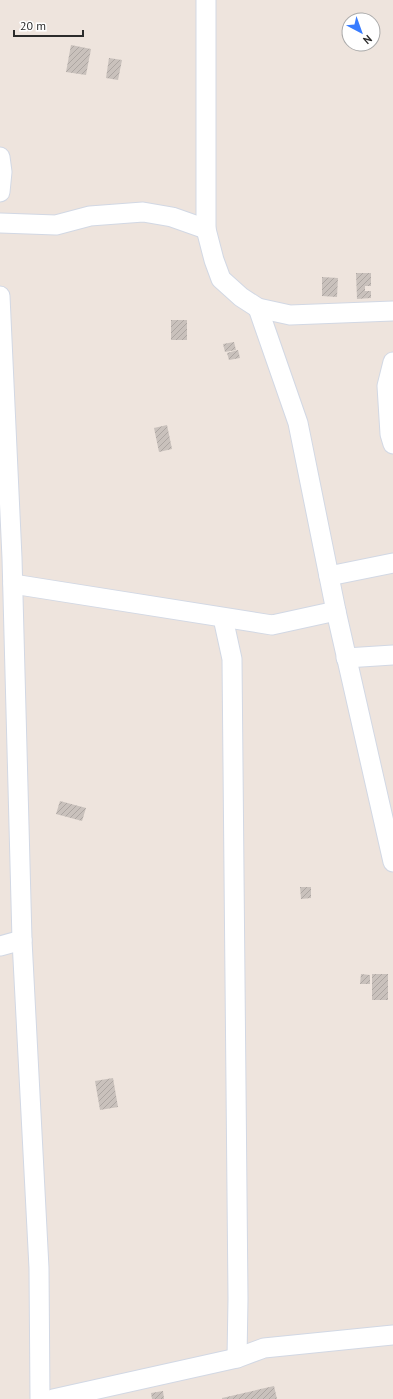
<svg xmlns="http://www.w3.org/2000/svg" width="393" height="1399" font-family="'PT Sans',sans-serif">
  <defs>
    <pattern id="building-hatch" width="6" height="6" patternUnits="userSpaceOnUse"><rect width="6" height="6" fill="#c9c1bc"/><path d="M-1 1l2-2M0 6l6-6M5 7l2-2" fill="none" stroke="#ada6a2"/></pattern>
  </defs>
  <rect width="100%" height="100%" fill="#eee4dd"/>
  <g fill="url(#building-hatch)">
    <polygon points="71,45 91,49 86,75 66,72"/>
    <polygon points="109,58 122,60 118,80 106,78"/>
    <polygon points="356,273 371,273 371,286 365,286 365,291 371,291 371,298 357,299"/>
    <polygon points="322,277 338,278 337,297 322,296"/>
    <rect x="171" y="320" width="16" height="20"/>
    <polygon points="234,342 236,350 225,352 223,344"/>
    <polygon points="238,350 240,358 229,360 227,353"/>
    <polygon points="167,425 172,449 159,452 154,428"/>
    <polygon points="60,801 86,808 82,821 56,814"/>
    <polygon points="300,887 311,887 311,898 301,899"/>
    <polygon points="361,974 370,975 370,984 360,984"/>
    <rect x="372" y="974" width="16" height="26"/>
    <polygon points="113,1078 118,1107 100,1110 95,1081"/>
    <polygon points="274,1386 277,1399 222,1399 222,1398"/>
    <polygon points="163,1391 164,1399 152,1399 151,1393"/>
  </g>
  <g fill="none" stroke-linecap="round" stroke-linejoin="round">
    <g stroke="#d2d8e4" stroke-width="21">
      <g id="street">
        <polyline points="206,0 206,229 214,260 221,279 241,297 258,308 290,315 393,311"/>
        <polyline points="0,157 2,172 0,192"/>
        <polyline points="0,223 56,225 90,216 143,212 172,217 206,229"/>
        <polyline points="0,296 12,558 22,940 39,1268 40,1399"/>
        <polyline points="258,308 298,423 336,611 393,862"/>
        <polyline points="393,362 387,386 390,434 393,444"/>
        <polyline points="329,576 393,563"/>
        <polyline points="13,584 272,625 336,611"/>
        <polyline points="223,618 232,659 238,1299 237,1358"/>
        <polyline points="346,658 393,655"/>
        <polyline points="0,946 22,940"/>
        <polyline points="53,1399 237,1358 264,1348 393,1335"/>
      </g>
    </g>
    <use href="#street" stroke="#fff" stroke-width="19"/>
  </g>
  <g transform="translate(361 32) rotate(139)"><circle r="19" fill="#ffffff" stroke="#aaaaaa"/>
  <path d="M0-3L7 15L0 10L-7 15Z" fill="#387cff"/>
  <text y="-6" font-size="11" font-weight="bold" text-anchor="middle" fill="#2b2b2b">N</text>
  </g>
  <path d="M14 30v6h69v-6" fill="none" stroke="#2b2b2b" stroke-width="2"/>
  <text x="20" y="30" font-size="12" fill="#2b2b2b" stroke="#ffffff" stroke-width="3" paint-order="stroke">20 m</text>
</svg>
